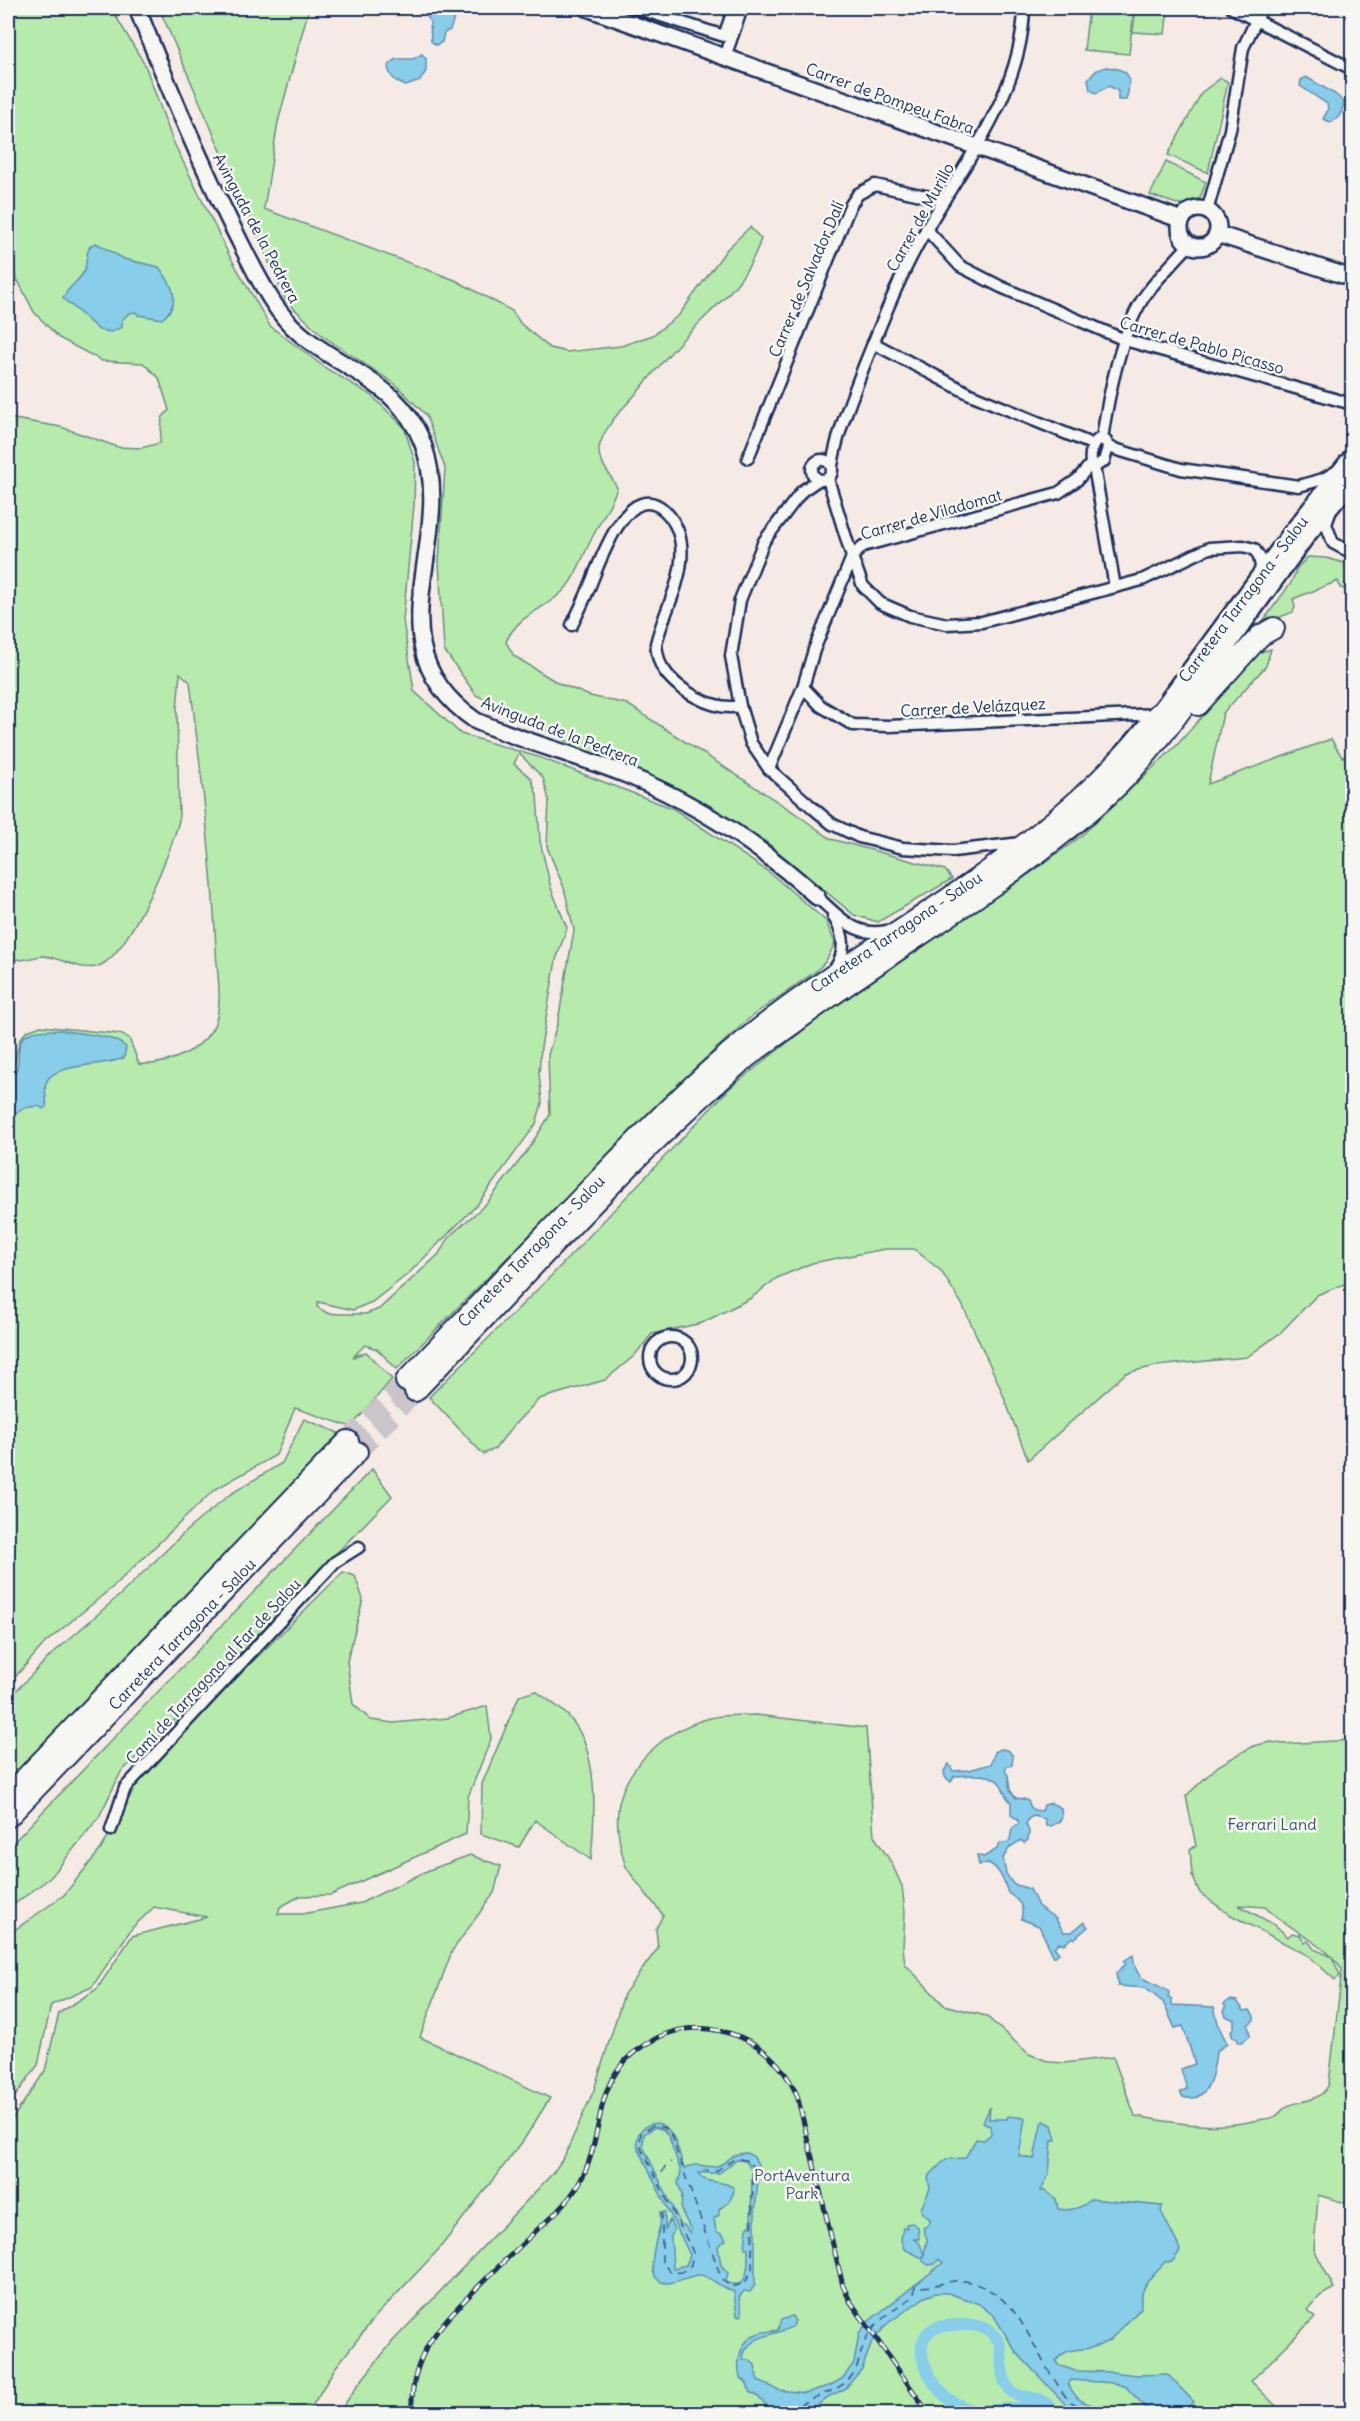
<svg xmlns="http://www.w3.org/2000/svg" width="1360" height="2421" font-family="Delius,sans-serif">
  <rect width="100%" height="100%" fill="#f6eae4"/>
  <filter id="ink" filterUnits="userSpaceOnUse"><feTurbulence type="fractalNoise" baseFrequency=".0167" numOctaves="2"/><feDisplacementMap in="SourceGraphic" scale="12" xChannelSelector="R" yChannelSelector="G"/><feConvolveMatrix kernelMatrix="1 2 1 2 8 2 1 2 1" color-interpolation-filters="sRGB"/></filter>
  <g filter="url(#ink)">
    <g fill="#b7ebac" stroke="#698d85" stroke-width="1.5" fill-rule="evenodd">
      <path d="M 8,8 L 113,8 L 115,15 L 145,65 L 172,139 L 228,253 L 270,326 L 327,369 L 371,395 L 404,427 L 415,462 L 414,505 L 403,620 L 414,691 L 461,734 L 541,758 L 674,809 L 769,872 L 826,921 L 835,943 L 826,961 L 816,971 L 752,1016 L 696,1067 L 397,1369 L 377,1349 L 365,1345 L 353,1357 L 366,1352 L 392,1379 L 351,1427 L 295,1408 L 276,1455 L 214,1490 L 114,1586 L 45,1643 L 8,1685 L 8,1074 L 13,1068 L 20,1039 L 27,1031 L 41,1026 L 120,1034 L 129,1038 L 139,1064 C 164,1066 197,1053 211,1031 C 225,1010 217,974 216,950 C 212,860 201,771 190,682 L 180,673 L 177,710 L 179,820 C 172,851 130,951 101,965 C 83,974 62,957 43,956 C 33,956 26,962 16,959 L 8,974 L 8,418 L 61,427 L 118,447 L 141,448 L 160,443 L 162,418 L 169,410 L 159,378 L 143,363 L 102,361 L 59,338 L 34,312 L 8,261 ZM 519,753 L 543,778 L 549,800 L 547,847 L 564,888 L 574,930 L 558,1021 L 548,1055 L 550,1115 L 527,1151 L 487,1203 L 451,1235 L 438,1255 L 379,1309 L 366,1314 L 340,1314 L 327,1313 L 317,1307 L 318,1302 L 353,1310 L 372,1302 L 408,1274 L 477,1205 L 536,1124 L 542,1103 L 539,1073 L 541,1047 L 556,960 L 567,928 L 551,888 L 540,841 L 537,795 L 531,778 L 514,764 Z"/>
      <path d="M 159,8 L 309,8 L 278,122 L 264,209 L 455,280 L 512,311 L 521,324 L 550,348 L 567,352 L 621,346 L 653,335 L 679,315 L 727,249 L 750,227 L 761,239 C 747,281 722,300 693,329 C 672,349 654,373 635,395 C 622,409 603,428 599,448 C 597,461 612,476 617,488 C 611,505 602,518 594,534 C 584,552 578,575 563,591 C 543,611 518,614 506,642 L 514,656 L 558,683 L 590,696 L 627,704 L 795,813 L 831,839 L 945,870 L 952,879 L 878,922 L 854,915 L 765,841 L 476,695 L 444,650 L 439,562 L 445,468 L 426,415 L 395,384 L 323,336 L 286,301 Z"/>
      <polygon points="1089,8 1134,8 1129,54 1084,50"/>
      <polygon points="1136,8 1168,8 1165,34 1133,32"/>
      <polygon points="1221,78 1228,82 1208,173 1168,155 1202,92"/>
      <polygon points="1166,162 1206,182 1200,198 1180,205 1150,195"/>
      <polygon points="1308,557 1326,558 1348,564 1350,568 1344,589 1340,588 1338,581 1293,599 1295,607 1293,612 1260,625 1291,583 1297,568"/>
      <polygon points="1271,649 1266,666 1223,713 1208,784 1331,739 1342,757 1352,754 1352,1281 1317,1295 1280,1333 1247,1357 1156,1366 1126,1373 1028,1460 1000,1387 962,1304 941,1271 914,1249 885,1249 812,1263 777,1278 751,1298 702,1323 652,1334 634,1356 605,1380 539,1399 514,1425 495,1449 483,1454 429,1397 551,1276 730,1088 825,1013 1028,875 1080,837 1178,744 1257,653"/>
      <polygon points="304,1419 339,1433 232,1550 8,1784 8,1699 51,1655 121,1594 187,1530 229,1495 282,1463"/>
      <polygon points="372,1469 392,1496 173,1722 121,1772 99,1817 51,1877 8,1909 8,1848"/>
      <polygon points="343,1572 355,1576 363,1599 347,1661 353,1704 371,1720 393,1723 448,1718 487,1706 491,1739 468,1797 466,1834 331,1895 300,1896 280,1907 278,1914 302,1914 361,1903 429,1870 470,1855 501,1866 494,1893 452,1951 420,2037 550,2098 523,2141 439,2249 375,2317 335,2368 308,2413 8,2413 8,2125 45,2071 59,2013 97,1989 132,1936 207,1917 154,1907 132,1928 92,1987 51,2005 38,2065 8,2106 8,1943 16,1929 64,1895 101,1849 137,1784 207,1707"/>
      <path d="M 536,1691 C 546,1699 560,1707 569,1717 C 600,1750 595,1817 591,1860 L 535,1820 L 519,1847 L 481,1834 L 482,1784 L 519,1696 Z"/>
      <path d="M 756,1715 L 866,1728 L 874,1836 L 891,1862 L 902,1886 L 905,1912 L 903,1947 L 905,1964 L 944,2005 L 986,2016 L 1029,2054 L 1050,2062 L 1064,2063 L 1113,2057 L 1135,2116 C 1179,2123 1213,2131 1258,2120 C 1264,2119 1272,2119 1276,2116 C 1281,2113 1284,2106 1290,2105 C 1305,2100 1321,2101 1329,2084 L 1342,1969 C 1324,1942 1289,1930 1265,1907 L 1238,1905 L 1275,1925 L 1288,1937 L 1292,1933 L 1300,1935 L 1305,1942 L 1308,1941 L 1314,1949 L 1332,1957 L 1340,1975 L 1335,1980 L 1309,1956 L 1229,1914 L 1200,1893 L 1192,1875 L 1190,1849 L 1196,1846 L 1186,1796 L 1218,1766 L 1253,1746 L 1271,1742 L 1283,1744 L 1352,1740 L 1352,2205 L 1318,2195 L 1314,2249 L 1334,2288 L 1320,2296 L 1308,2310 L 1315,2317 L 1251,2381 L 1283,2413 L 338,2414 L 357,2386 L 393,2341 L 553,2173 L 564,2157 L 594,2090 L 624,1994 L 658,1948 L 656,1929 L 663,1915 C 654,1903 630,1876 625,1864 C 619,1845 614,1815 621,1796 C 634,1756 675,1725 715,1717 C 728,1714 743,1716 756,1715 Z"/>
    </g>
    <g fill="#88cdea" stroke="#5c8eb2" stroke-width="1.5" fill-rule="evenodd">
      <polygon points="423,8 479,8 476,14 464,11 456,13 450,30 444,33 442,42 436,45 431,41 430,22"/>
      <path d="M 422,54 L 426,59 L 426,71 L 420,81 L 406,86 C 396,82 389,77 388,66 L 396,59 L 413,59 Z"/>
      <path d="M 1106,67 C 1132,69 1132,79 1126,100 L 1118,100 L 1118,91 L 1109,86 L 1096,93 L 1090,90 L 1088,79 L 1097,70 Z"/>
      <path d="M 1306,77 L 1335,94 L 1344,102 C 1342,112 1340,119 1330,122 L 1323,119 L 1328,110 L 1327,104 L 1300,86 L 1301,80 Z"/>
      <path d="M 96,243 L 124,259 L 159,267 C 172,284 183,302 162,319 L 138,315 L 136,312 L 129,313 L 122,320 L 122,327 L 111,332 L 99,330 L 63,298 C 68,287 83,278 85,269 C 87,260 85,254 91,245 Z"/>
      <path d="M 61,1030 C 82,1035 109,1033 126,1047 L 124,1058 C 105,1066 58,1064 48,1079 C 42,1087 48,1098 46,1107 L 43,1109 L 39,1106 L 24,1108 L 17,1113 L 8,1112 L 8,1078 C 27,1070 10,1043 28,1034 C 38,1029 51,1031 61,1030 Z"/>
      <path d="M 1001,1749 L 1008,1750 L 1013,1756 L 1012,1765 L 1007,1766 L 1005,1771 L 1008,1775 L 1010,1790 L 1016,1798 C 1036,1800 1024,1803 1034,1810 L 1042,1811 L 1044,1805 L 1051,1803 L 1061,1808 L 1062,1817 L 1059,1822 L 1051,1826 L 1046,1826 L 1045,1819 L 1034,1816 L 1029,1818 L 1026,1824 L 1029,1831 L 1028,1840 L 1024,1843 L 1021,1840 L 1010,1847 L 1003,1858 L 1006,1874 L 1013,1884 L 1030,1889 L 1038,1906 L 1055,1918 L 1064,1932 L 1072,1932 L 1084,1922 L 1088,1927 L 1074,1939 L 1072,1937 L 1065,1944 L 1059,1943 L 1054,1947 L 1059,1953 L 1054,1957 L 1039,1926 L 1021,1919 C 1025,1905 1019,1901 1008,1893 C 1005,1883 999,1867 988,1863 L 979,1865 L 977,1855 L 984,1857 L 997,1849 L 1000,1843 L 1007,1843 L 1010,1840 L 1012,1829 L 1019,1823 L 1017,1819 L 1011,1815 L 1011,1802 C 1005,1797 1005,1792 1001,1785 C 992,1770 968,1776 954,1776 L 951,1782 L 945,1777 L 944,1771 L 949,1764 L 953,1771 L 969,1770 L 991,1764 L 995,1752 Z"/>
      <path d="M 1133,1955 C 1136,1985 1149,1978 1169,1992 L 1168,1998 L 1172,1999 L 1172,2005 L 1214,2007 L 1219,2027 L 1227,2043 L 1216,2052 C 1214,2071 1209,2105 1183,2097 L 1180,2092 L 1187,2089 L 1181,2069 L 1195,2064 L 1183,2026 L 1175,2028 L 1163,2002 L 1145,1988 L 1118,1986 L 1116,1973 L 1126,1964 L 1124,1961 Z"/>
      <polygon points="1230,2000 1237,2001 1244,2011 1250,2010 1254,2016 1254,2020 1248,2025 1250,2036 1242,2042 1238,2042 1237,2038 1233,2037 1231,2031 1234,2027 1234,2020 1226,2016 1224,2011 1226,2008 1224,2004"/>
      <path d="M 990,2107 L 989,2119 L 1007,2119 L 1008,2116 L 1025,2118 L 1019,2156 L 1034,2159 L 1041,2124 L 1044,2121 L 1052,2125 L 1056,2140 L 1052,2140 L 1049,2174 L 1041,2191 L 1046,2191 L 1056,2199 L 1058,2209 C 1071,2211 1082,2209 1091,2199 L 1162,2206 L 1161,2211 L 1179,2247 L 1180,2251 L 1172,2262 L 1165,2262 C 1151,2276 1139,2287 1141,2308 C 1139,2310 1110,2341 1108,2341 C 1103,2344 1095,2347 1090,2348 C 1078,2350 1064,2348 1056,2361 L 1058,2365 L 1075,2371 L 1111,2372 L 1138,2375 L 1167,2374 L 1194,2402 L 1190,2405 L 1197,2413 L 1151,2413 L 1126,2387 L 1114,2383 L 1070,2380 L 1068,2383 C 1081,2412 1094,2400 1118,2413 L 1081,2413 L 1068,2407 L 1016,2352 L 994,2316 L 979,2304 L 948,2293 L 936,2293 L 925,2297 L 887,2324 L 872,2342 L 862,2369 L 845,2389 L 828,2397 L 807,2413 L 771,2413 L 769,2408 L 755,2394 L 751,2393 L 746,2382 L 740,2377 C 736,2361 740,2339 759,2333 C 765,2331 771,2332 778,2330 L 781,2320 L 792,2316 L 795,2321 L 793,2326 C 778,2336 745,2334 743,2359 L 749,2360 L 755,2365 L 758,2381 L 779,2390 L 805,2393 L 831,2385 L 843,2378 L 854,2363 L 859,2333 L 869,2321 L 943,2263 L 939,2259 L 935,2264 L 928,2265 L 923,2261 L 927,2239 L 923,2228 L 927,2226 L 931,2220 L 922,2213 L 921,2209 L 930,2188 L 928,2177 L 946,2159 L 965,2158 L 976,2139 L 984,2140 L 991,2134 L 990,2126 L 983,2122 Z"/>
      <path d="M 656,2123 C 676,2127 678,2152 684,2168 C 701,2161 706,2169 717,2166 C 729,2163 727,2154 747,2153 L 754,2157 L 759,2167 L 755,2212 L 755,2285 L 750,2292 L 744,2291 L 739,2297 L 742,2315 L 740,2316 L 737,2316 L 734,2292 C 722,2289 711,2277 701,2275 C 690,2274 677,2284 665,2283 C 642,2280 657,2236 660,2226 C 661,2222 660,2216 660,2212 L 665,2212 L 665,2230 L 670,2220 L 674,2230 L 671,2237 L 673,2268 L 686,2265 L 690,2255 L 638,2148 C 635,2134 642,2125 656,2123 ZM 655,2127 L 664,2130 L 669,2137 L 681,2172 L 678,2183 L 682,2195 L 681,2210 L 691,2230 L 690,2233 L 684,2225 L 681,2225 L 643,2146 L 644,2134 ZM 737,2160 L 746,2161 L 752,2171 L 751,2225 L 747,2228 L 745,2248 L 748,2248 C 748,2263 750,2293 726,2282 L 728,2273 L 721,2265 L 718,2246 L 726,2240 L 723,2235 L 716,2231 L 714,2218 L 719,2215 L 719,2209 C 727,2205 734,2197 734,2188 C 723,2179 706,2186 698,2173 L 719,2173 Z"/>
      <polygon points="912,2223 918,2227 919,2239 913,2239 919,2242 924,2254 922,2258 904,2249 901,2240 903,2227 907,2228 906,2224"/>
    </g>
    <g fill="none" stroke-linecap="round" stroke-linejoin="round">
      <path stroke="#88cdea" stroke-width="12" d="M 1041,2414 C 1022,2401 999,2413 978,2411 C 967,2410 954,2403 945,2396 C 931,2384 911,2348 929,2332 C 937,2325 946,2326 955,2325 C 966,2325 976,2324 986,2329 C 1011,2342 995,2367 1007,2386 C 1014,2398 1027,2396 1039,2399 C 1046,2401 1051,2409 1056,2414"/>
      <g stroke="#365681" stroke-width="1.5" stroke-dasharray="8 6" stroke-linecap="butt">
        <polyline points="662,2173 666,2164 671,2162"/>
        <polyline points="662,2212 662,2263 672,2273 682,2272 691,2265 693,2252 640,2146 641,2133 654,2125 665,2128 671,2135 722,2280 732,2287 745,2283 752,2269 753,2167 749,2161 736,2158 716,2171 703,2170"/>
        <path d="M 788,2414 C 805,2396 834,2395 849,2379 C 859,2369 859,2356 864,2344 C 872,2322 896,2309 914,2296 L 915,2286 C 935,2290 952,2275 973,2283 C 1020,2298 1028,2341 1054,2379 C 1059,2386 1063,2395 1070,2401 C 1079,2408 1089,2409 1100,2414"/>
      </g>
      <g stroke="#cac5c9" stroke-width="20" stroke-dasharray="20 10" stroke-linecap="butt">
        <polyline points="348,1441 406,1381"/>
        <polyline points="357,1452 415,1391"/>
      </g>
      <g stroke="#1b2f5e" stroke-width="15">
        <g id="street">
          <polyline points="636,8 724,36 734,8"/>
          <polyline points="1232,8 1352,69"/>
          <polyline points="725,57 742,8"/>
          <polyline points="1207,211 1230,130 1243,48 1262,8"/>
          <polyline points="926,229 960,266 1001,287 1125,340 1352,404"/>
          <polyline points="873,343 970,394 1094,445"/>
          <path d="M 1099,439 L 1106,441 L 1108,447 L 1104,461 L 1094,467 L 1091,464 C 1090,455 1091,444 1099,439 Z"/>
          <path d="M 1102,439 C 1108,397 1121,332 1144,297 C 1157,278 1175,261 1190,244"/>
          <polyline points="1108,447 1181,469 1299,486 1323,479 1337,471"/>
          <polyline points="748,458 850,206 858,194 875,185 944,200"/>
          <circle cx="822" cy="470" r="10"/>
          <path d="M 832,466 C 837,433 850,403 862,371 C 881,324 900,274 926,230 C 966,160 1022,92 1024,8"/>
          <polyline points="1094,467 1115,587"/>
          <polyline points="828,479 852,557 863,586 880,603 910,616 947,624 982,622 1142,580 1209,548 1243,546 1254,549 1259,556 1261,567 1259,574"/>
          <polyline points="818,480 802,491 764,541 740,600 731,656 740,706 751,743 769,769 813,808 832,824 859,837 903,848 953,851 1021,843"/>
          <polyline points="1330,513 1326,524 1333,543 1352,553"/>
          <path d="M 572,625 C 578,613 584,601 589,588 C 599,564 628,476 665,511 C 679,525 683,542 681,561 C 679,588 662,617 656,644 C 657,653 658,660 662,667 C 676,690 714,712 740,706"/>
          <polyline points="803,687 821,706 853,725 889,726 1158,714"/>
          <polyline points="769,769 803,687 814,650 852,557 863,546 1058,493 1077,480 1091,464"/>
          <path d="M 817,897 C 842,919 856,939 891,930"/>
          <path d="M 833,916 C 845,934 847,952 834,970"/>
          <circle cx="671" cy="1358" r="21"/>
          <polyline points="111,1830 125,1788 335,1562 359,1547"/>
        </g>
      </g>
      <g stroke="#1b2f5e" stroke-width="20">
        <g id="secondary">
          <path d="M 137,8 C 166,81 196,153 231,224 C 246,253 260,285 279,311 C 320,367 397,372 423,444 C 459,543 365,645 476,721 C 525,742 577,755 627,775 C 696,803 762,847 817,897"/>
          <polyline points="587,8 1182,220"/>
          <circle cx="1199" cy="228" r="19"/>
          <polyline points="1217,234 1352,278"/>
        </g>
      </g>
      <g stroke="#1b2f5e" stroke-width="21">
        <g id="primary">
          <polyline points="1226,647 1307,535 1352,481"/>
          <polyline points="1158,714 1293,531 1352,457"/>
        </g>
      </g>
      <g stroke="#1b2f5e" stroke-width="24">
        <g id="highway">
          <polyline points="1198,705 1260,636 1274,628"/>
          <path d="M 406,1381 C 464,1320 523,1258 582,1197 C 635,1142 689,1085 750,1036 C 885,928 1053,854 1158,714"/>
          <path d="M 415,1391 C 521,1281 624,1163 740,1063 C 757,1049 776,1036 794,1023 C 897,945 1013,882 1109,794 C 1155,751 1190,697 1226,647"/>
          <polyline points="8,1796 348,1441"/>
          <polyline points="8,1817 357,1452"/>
        </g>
      </g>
      <use href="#street" stroke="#f6f6f2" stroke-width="10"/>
      <use href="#secondary" stroke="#f6f6f2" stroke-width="15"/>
      <use href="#primary" stroke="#f6f6f2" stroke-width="16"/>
      <use href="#highway" stroke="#f6f6f2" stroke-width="20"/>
      <g stroke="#1b2f5e" stroke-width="5">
        <path id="rail" d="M 412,2414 C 409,2357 438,2326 476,2289 C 496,2269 517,2249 538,2229 C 549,2219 561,2209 570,2197 C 615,2139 579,2075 659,2037 C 678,2028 700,2026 721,2031 C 757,2039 782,2062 797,2095 L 843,2286 L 850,2301 L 929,2414"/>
      </g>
      <use href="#rail" stroke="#f6f6f2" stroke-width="3" stroke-dasharray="9" stroke-linecap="butt"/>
    </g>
  </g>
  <g text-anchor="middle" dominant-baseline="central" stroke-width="5" stroke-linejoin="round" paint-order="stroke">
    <g font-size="16" fill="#1b2f5e" stroke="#f6f6f2">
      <text transform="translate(890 98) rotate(20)">Carrer de Pompeu Fabra</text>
      <text transform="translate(920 217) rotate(-61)">Carrer de Murillo</text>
      <text transform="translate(257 228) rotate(62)">Avinguda de la Pedrera</text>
      <text transform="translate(806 279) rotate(-67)">Carrer de Salvador Dalí</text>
      <text transform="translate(1202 345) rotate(16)">Carrer de Pablo Picasso</text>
      <text transform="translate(931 514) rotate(-16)">Carrer de Viladomat</text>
      <text transform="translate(1243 599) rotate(-53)">Carretera Tarragona - Salou</text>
      <text transform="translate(973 707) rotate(-3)">Carrer de Velázquez</text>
      <text transform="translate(560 731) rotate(21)">Avinguda de la Pedrera</text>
      <text transform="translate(896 932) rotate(-34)">Carretera Tarragona - Salou</text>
      <text transform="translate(531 1251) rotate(-46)">Carretera Tarragona - Salou</text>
      <text transform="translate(182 1634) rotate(-46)">Carretera Tarragona - Salou</text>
      <text transform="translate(213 1671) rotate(-47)">Camí de Tarragona al Far de Salou</text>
    </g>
    <g font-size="16" fill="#3a556e" stroke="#f6f6f2">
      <text x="1272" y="1824">Ferrari Land</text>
      <text x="802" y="2175">PortAventura<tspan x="802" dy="18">Park</tspan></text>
    </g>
  </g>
  <rect width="1360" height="2421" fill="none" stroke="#f6f6f2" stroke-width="30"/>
  <rect x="15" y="15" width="1330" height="2391" fill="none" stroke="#1b2f5e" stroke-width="2" filter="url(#ink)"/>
</svg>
